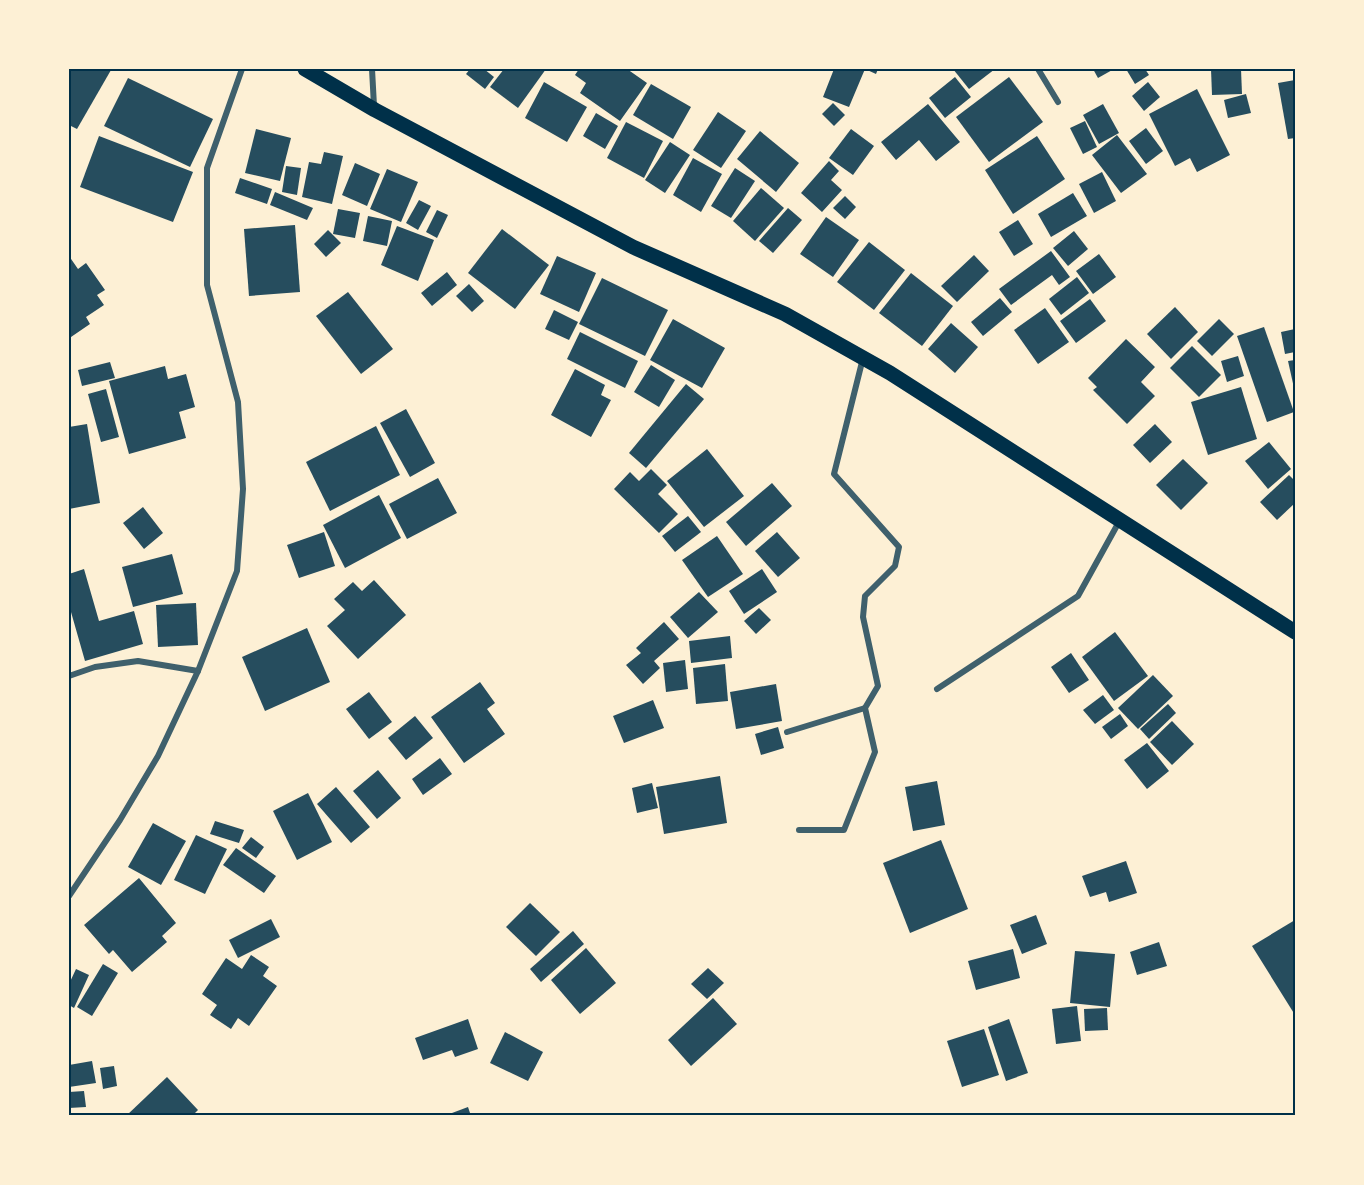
<svg xmlns="http://www.w3.org/2000/svg" width="1364" height="1185" font-family="'Golos Text',sans-serif">
  <rect width="100%" height="100%" fill="#fdf0d5"/>
  <g fill="#264d5e">
    <polygon points="69,69 111,70 77,129 69,125"/>
    <polygon points="470,69 484,69 494,77 485,89 466,74"/>
    <polygon points="504,69 546,69 518,108 490,87"/>
    <polygon points="579,69 627,69 647,83 620,121 580,93 586,83 575,75"/>
    <polygon points="834,69 878,69 876,74 865,69 849,107 823,97"/>
    <polygon points="953,69 995,69 969,89"/>
    <polygon points="1093,69 1114,69 1098,78"/>
    <polygon points="1126,69 1145,69 1149,75 1135,84"/>
    <polygon points="1211,69 1241,69 1242,94 1212,95"/>
    <polygon points="955,77 971,97 945,118 929,98"/>
    <polygon points="1009,77 1043,122 989,162 956,117"/>
    <polygon points="128,78 213,119 190,167 104,126"/>
    <polygon points="1295,80 1295,138 1288,139 1278,83"/>
    <polygon points="544,82 587,107 567,142 525,118"/>
    <polygon points="1148,82 1160,97 1144,111 1132,96"/>
    <polygon points="651,84 691,107 673,139 633,115"/>
    <polygon points="1197,89 1230,155 1197,172 1190,158 1175,166 1149,114"/>
    <polygon points="1246,94 1251,113 1228,118 1224,100"/>
    <polygon points="833,103 845,115 834,126 822,114"/>
    <polygon points="928,104 960,142 936,161 919,140 896,160 881,142"/>
    <polygon points="1103,104 1119,133 1099,144 1083,115"/>
    <polygon points="718,112 746,131 721,168 693,150"/>
    <polygon points="596,113 618,126 605,149 583,136"/>
    <polygon points="1085,121 1097,147 1083,154 1070,128"/>
    <polygon points="626,122 663,141 644,178 607,158"/>
    <polygon points="1146,128 1163,151 1146,164 1129,141"/>
    <polygon points="256,129 291,138 280,181 245,173"/>
    <polygon points="851,129 874,146 853,175 829,158"/>
    <polygon points="760,131 799,163 776,192 737,159"/>
    <polygon points="1117,135 1147,174 1121,193 1092,155"/>
    <polygon points="99,136 193,172 173,222 80,187"/>
    <polygon points="1037,136 1065,179 1013,214 985,170"/>
    <polygon points="670,142 690,155 665,193 645,180"/>
    <polygon points="324,152 343,156 332,204 302,197 309,162 321,164"/>
    <polygon points="693,158 722,174 701,212 673,195"/>
    <polygon points="829,161 839,171 831,180 842,190 822,212 801,193"/>
    <polygon points="355,163 380,174 367,206 342,195"/>
    <polygon points="286,166 301,168 297,195 282,192"/>
    <polygon points="735,168 755,181 731,218 711,206"/>
    <polygon points="387,169 418,182 401,222 370,209"/>
    <polygon points="1102,172 1116,201 1094,213 1079,184"/>
    <polygon points="240,178 272,189 267,204 235,193"/>
    <polygon points="761,188 784,208 755,241 733,221"/>
    <polygon points="275,192 313,208 307,220 270,205"/>
    <polygon points="1073,193 1087,216 1051,237 1038,214"/>
    <polygon points="845,196 856,207 845,219 833,208"/>
    <polygon points="419,200 431,206 418,230 406,223"/>
    <polygon points="788,208 802,220 773,253 759,241"/>
    <polygon points="338,209 360,213 355,238 333,234"/>
    <polygon points="437,210 448,215 437,238 426,232"/>
    <polygon points="368,216 392,221 387,246 363,241"/>
    <polygon points="826,217 859,240 833,277 800,254"/>
    <polygon points="1018,220 1033,244 1014,256 999,232"/>
    <polygon points="295,225 300,292 249,296 244,229"/>
    <polygon points="397,226 434,240 418,281 381,265"/>
    <polygon points="502,229 549,265 515,309 468,273"/>
    <polygon points="328,230 341,243 326,257 314,244"/>
    <polygon points="1074,231 1088,249 1068,266 1053,248"/>
    <polygon points="869,242 905,270 874,310 837,282"/>
    <polygon points="1051,251 1070,277 1059,285 1052,275 1011,305 999,289"/>
    <polygon points="1099,254 1116,277 1093,294 1076,271"/>
    <polygon points="974,255 989,271 957,302 941,286"/>
    <polygon points="69,256 78,269 86,263 105,290 97,295 104,305 86,317 90,324 71,337 69,334"/>
    <polygon points="557,256 596,273 579,312 540,294"/>
    <polygon points="447,272 457,285 432,306 421,293"/>
    <polygon points="911,273 953,306 922,346 879,313"/>
    <polygon points="1077,277 1089,293 1061,315 1049,299"/>
    <polygon points="602,278 668,310 645,356 579,324"/>
    <polygon points="469,284 484,301 472,312 456,296"/>
    <polygon points="348,292 393,349 361,374 316,316"/>
    <polygon points="1000,298 1012,312 983,336 971,322"/>
    <polygon points="1090,299 1106,321 1076,343 1060,321"/>
    <polygon points="1175,307 1198,332 1171,359 1147,334"/>
    <polygon points="1045,308 1069,342 1038,364 1014,330"/>
    <polygon points="554,310 578,322 569,340 545,329"/>
    <polygon points="673,319 725,348 702,388 650,360"/>
    <polygon points="1219,319 1234,334 1212,356 1197,341"/>
    <polygon points="951,323 978,347 955,373 928,349"/>
    <polygon points="1264,327 1294,412 1267,422 1237,336"/>
    <polygon points="1295,329 1295,352 1285,354 1281,332"/>
    <polygon points="580,332 638,361 625,388 567,359"/>
    <polygon points="1126,339 1155,367 1141,382 1155,396 1127,424 1093,390 1097,387 1088,378"/>
    <polygon points="1192,346 1221,375 1199,397 1170,368"/>
    <polygon points="1238,356 1244,376 1227,382 1221,361"/>
    <polygon points="1295,360 1295,388 1294,388 1288,361"/>
    <polygon points="110,362 115,378 82,386 78,370"/>
    <polygon points="651,365 675,380 659,407 634,392"/>
    <polygon points="165,366 168,379 186,374 195,407 179,412 186,438 129,454 109,381"/>
    <polygon points="575,369 605,385 601,395 611,400 591,437 551,415"/>
    <polygon points="686,384 704,399 646,468 629,453"/>
    <polygon points="1241,387 1257,439 1208,455 1191,402"/>
    <polygon points="106,389 119,437 101,442 88,394"/>
    <polygon points="406,409 435,463 410,477 380,423"/>
    <polygon points="87,424 100,503 69,509 69,427"/>
    <polygon points="1155,424 1172,442 1150,463 1133,445"/>
    <polygon points="376,426 400,475 330,511 306,462"/>
    <polygon points="1269,442 1291,469 1268,489 1245,461"/>
    <polygon points="707,449 744,496 704,527 667,481"/>
    <polygon points="1183,459 1208,483 1181,510 1156,485"/>
    <polygon points="651,469 667,485 658,494 678,514 659,533 614,489 630,472 639,481"/>
    <polygon points="1289,475 1295,481 1295,503 1277,520 1260,502"/>
    <polygon points="438,478 457,513 407,539 389,504"/>
    <polygon points="772,483 792,506 746,546 726,522"/>
    <polygon points="379,495 401,538 345,568 323,525"/>
    <polygon points="143,507 163,533 144,549 123,523"/>
    <polygon points="688,516 701,532 675,552 662,536"/>
    <polygon points="324,532 335,566 299,578 287,545"/>
    <polygon points="777,532 800,558 778,577 755,551"/>
    <polygon points="717,536 743,574 708,597 682,560"/>
    <polygon points="172,554 183,594 133,607 122,567"/>
    <polygon points="84,569 99,621 134,611 143,644 85,661 69,605 69,574"/>
    <polygon points="762,569 777,592 744,614 729,591"/>
    <polygon points="374,580 406,615 358,659 327,626 345,610 334,599 353,582 362,591"/>
    <polygon points="699,592 718,612 688,638 670,617"/>
    <polygon points="196,603 198,645 158,647 156,605"/>
    <polygon points="759,608 771,620 756,634 744,621"/>
    <polygon points="664,622 679,639 654,661 660,668 643,684 626,665 641,653 636,648"/>
    <polygon points="307,628 330,682 265,711 242,657"/>
    <polygon points="1115,632 1148,676 1114,701 1082,657"/>
    <polygon points="730,636 732,658 691,663 689,641"/>
    <polygon points="1071,653 1089,680 1069,693 1051,667"/>
    <polygon points="685,660 688,689 666,692 663,663"/>
    <polygon points="725,664 728,701 696,704 693,668"/>
    <polygon points="1153,675 1173,696 1138,729 1118,708"/>
    <polygon points="480,682 495,703 487,709 505,734 464,763 431,717"/>
    <polygon points="776,684 782,721 736,729 730,692"/>
    <polygon points="369,692 392,722 369,739 346,709"/>
    <polygon points="1103,695 1114,710 1095,724 1083,710"/>
    <polygon points="653,700 664,728 624,743 613,716"/>
    <polygon points="1168,704 1176,713 1149,739 1140,729"/>
    <polygon points="1120,714 1128,726 1111,739 1102,727"/>
    <polygon points="415,716 433,738 406,760 388,738"/>
    <polygon points="1172,721 1194,744 1172,765 1150,742"/>
    <polygon points="778,727 784,748 761,755 755,734"/>
    <polygon points="1147,743 1169,771 1147,789 1124,760"/>
    <polygon points="440,758 452,774 423,795 412,779"/>
    <polygon points="378,770 401,798 377,819 353,791"/>
    <polygon points="720,776 727,823 664,834 656,787"/>
    <polygon points="937,781 945,825 913,831 905,787"/>
    <polygon points="652,783 658,808 637,813 632,788"/>
    <polygon points="336,787 370,827 351,843 317,804"/>
    <polygon points="308,793 332,842 297,860 273,811"/>
    <polygon points="215,821 244,830 239,843 210,834"/>
    <polygon points="153,823 186,841 161,885 128,867"/>
    <polygon points="196,835 227,849 205,894 174,880"/>
    <polygon points="251,837 264,847 256,858 242,848"/>
    <polygon points="941,840 968,909 910,933 883,863"/>
    <polygon points="236,848 276,876 264,893 223,865"/>
    <polygon points="1126,861 1137,893 1109,902 1106,892 1090,897 1082,876"/>
    <polygon points="139,878 176,923 162,936 167,942 132,972 113,950 109,954 84,925"/>
    <polygon points="530,903 560,932 536,956 506,927"/>
    <polygon points="1036,915 1047,944 1022,954 1010,925"/>
    <polygon points="271,919 280,937 238,958 229,940"/>
    <polygon points="1295,920 1295,1015 1252,946"/>
    <polygon points="573,931 584,944 541,982 530,969"/>
    <polygon points="1159,942 1167,966 1137,975 1130,952"/>
    <polygon points="586,948 616,983 580,1014 551,980"/>
    <polygon points="1013,949 1020,978 976,990 968,961"/>
    <polygon points="1075,951 1115,954 1110,1007 1070,1003"/>
    <polygon points="251,955 269,967 263,976 277,986 249,1026 238,1018 231,1029 210,1015 217,1005 202,994 226,958 242,969"/>
    <polygon points="103,964 118,973 92,1016 77,1007"/>
    <polygon points="708,968 724,983 707,999 691,984"/>
    <polygon points="76,969 89,975 74,1008 69,1005 69,984"/>
    <polygon points="713,998 737,1024 691,1066 668,1040"/>
    <polygon points="1077,1006 1081,1041 1056,1044 1052,1009"/>
    <polygon points="1107,1008 1108,1030 1085,1031 1084,1009"/>
    <polygon points="468,1019 478,1049 455,1057 452,1050 423,1060 415,1038"/>
    <polygon points="1009,1019 1028,1073 1006,1081 988,1027"/>
    <polygon points="984,1029 999,1075 962,1087 947,1041"/>
    <polygon points="505,1032 543,1052 528,1081 490,1063"/>
    <polygon points="92,1061 96,1083 69,1087 69,1065"/>
    <polygon points="114,1066 117,1086 103,1089 100,1068"/>
    <polygon points="167,1077 198,1110 192,1116 126,1116"/>
    <polygon points="84,1091 86,1107 69,1108 69,1092"/>
    <polygon points="468,1107 471,1116 444,1116"/>
  </g>
  <g fill="none" stroke-linecap="round" stroke-linejoin="round">
    <g stroke="#3f606c" stroke-width="6">
      <polyline points="372,69 374,106"/>
      <polyline points="1038,69 1058,102"/>
      <polyline points="69,676 95,667 138,661 198,671"/>
      <polyline points="937,689 1078,596 1120,520"/>
      <polyline points="787,732 865,708"/>
      <polyline points="799,830 844,830 875,752 865,708 878,686 863,617 865,596 895,566 899,547 834,474 863,358"/>
      <polyline points="69,896 120,820 158,756 198,671 237,571 243,489 238,402 207,285 207,168 242,69"/>
    </g>
    <polyline stroke="#003049" stroke-width="15" points="305,69 375,110 633,247 785,314 890,373 1295,632"/>
  </g>
  <rect width="1364" height="1185" fill="none" stroke="#fdf0d5" stroke-width="141"/>
  <rect x="70" y="70" width="1224" height="1044" fill="none" stroke="#003049" stroke-width="2"/>
</svg>
